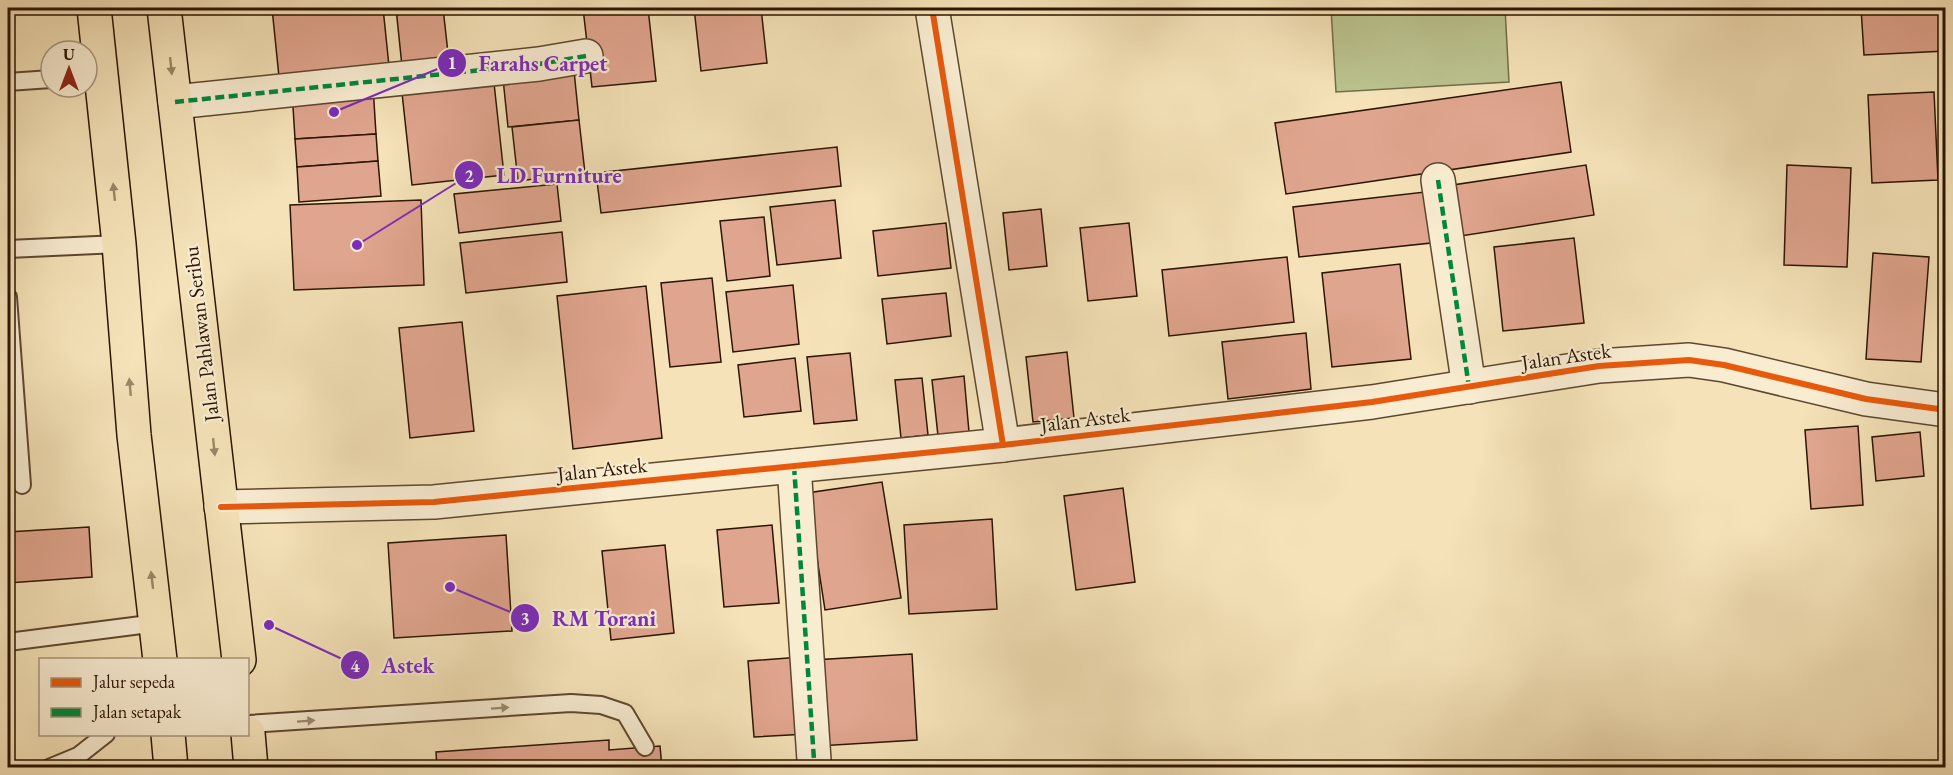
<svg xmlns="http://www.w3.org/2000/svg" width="1953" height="775" font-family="'EB Garamond',serif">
  <rect width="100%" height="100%" fill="#f5e2b8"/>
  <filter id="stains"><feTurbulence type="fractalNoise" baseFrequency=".00333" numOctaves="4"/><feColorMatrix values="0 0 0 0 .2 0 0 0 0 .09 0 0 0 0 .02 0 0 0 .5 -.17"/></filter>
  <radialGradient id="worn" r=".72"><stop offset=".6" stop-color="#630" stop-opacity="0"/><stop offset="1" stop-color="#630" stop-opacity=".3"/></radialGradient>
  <polygon fill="#bbc38f" stroke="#746c48" stroke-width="1.5" points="1331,8 1505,8 1509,82 1336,92"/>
  <g fill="#e0a58e" stroke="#2c1500" stroke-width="1.5">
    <polygon points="272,8 383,8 389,66 279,77"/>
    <polygon points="396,8 443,8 450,71 403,76"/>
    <polygon points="583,8 648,8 656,81 592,87"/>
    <polygon points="694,8 761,8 767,63 701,71"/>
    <polygon points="1861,8 1946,8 1946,51 1864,55"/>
    <polygon points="573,61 579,120 508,127 502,69"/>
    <polygon points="1561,82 1571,152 1286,194 1275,123"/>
    <polygon points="494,83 504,175 412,185 402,93"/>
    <polygon points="373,86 376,134 295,139 292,91"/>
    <polygon points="1934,92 1938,180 1872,183 1868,95"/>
    <polygon points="579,120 585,173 518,181 512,127"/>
    <polygon points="376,134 378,161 297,167 295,139"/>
    <polygon points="837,147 841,186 601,213 596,173"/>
    <polygon points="378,161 381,196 299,202 297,167"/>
    <polygon points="1586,165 1594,215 1461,236 1453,185"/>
    <polygon points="1787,165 1851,168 1847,267 1784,265"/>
    <polygon points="557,184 561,221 459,233 454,194"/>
    <polygon points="1425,192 1431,243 1299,257 1293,207"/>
    <polygon points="421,200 424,285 294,290 290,205"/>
    <polygon points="835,200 841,258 777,265 770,207"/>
    <polygon points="1041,209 1047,266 1009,270 1003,213"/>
    <polygon points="764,217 770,276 727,281 720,221"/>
    <polygon points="946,223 951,268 878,276 873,231"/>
    <polygon points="1129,223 1137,296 1088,301 1080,228"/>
    <polygon points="562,232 567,282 466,293 460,243"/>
    <polygon points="1574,238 1584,323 1503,331 1494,247"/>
    <polygon points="1873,253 1929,257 1921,362 1866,359"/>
    <polygon points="1287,257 1294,322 1169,336 1162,270"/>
    <polygon points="1400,264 1411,359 1332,367 1322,273"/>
    <polygon points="712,278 721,362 670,367 661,283"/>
    <polygon points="793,285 799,344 733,352 726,292"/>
    <polygon points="646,286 662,438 573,449 557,296"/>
    <polygon points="946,293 951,336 887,344 882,299"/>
    <polygon points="462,322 474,431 410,438 399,328"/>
    <polygon points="1306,333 1311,389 1228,399 1222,342"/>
    <polygon points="1067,352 1074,418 1033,422 1026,357"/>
    <polygon points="850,353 857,420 814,424 807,357"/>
    <polygon points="795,358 801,411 744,417 738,365"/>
    <polygon points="964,376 969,432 938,436 932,380"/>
    <polygon points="922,378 928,435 901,438 895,380"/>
    <polygon points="1858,426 1863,505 1811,509 1805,430"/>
    <polygon points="1946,431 1946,483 1940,432"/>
    <polygon points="1920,432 1924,476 1876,481 1872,437"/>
    <polygon points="882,482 901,598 825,610 807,493"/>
    <polygon points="1123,488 1135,582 1076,590 1064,496"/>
    <polygon points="992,519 997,609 909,614 904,525"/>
    <polygon points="772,525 779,603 724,607 717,530"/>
    <polygon points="89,527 92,577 8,583 8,532"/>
    <polygon points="506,535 512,631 394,638 388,543"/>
    <polygon points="665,545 674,633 611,640 602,551"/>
    <polygon points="912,654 917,740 818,746 813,660"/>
    <polygon points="801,657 807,734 754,737 748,661"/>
    <polygon points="609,740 609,750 660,746 662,768 437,768 436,752"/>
    <polygon points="772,765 822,766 822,768 772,768"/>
  </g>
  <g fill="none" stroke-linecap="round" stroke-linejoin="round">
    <g stroke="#5e482e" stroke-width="20">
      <g id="service">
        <polyline points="8,82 51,79"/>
        <polyline points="8,249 119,244"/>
        <polyline points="8,297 22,485"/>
        <polyline points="8,642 157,623"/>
        <polyline points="248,724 571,703 601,705 625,713 645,747"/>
        <polyline points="49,768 78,756 106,734"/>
      </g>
    </g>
    <g stroke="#5e482e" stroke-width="36">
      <g id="minor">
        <polyline points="932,8 1003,445"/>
        <polyline points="175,102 539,64 586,56"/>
        <polyline points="1438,180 1469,387"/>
        <polyline points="794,466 814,760"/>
        <polyline points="221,507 434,502 1003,445 1372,402 1599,366 1689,360 1724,365 1866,399 1946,410"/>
      </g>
    </g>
    <g stroke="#2c1500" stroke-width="36">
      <g id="primary">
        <polyline points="94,8 119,244 134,435 160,660"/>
        <polyline points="164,8 239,660"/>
        <polyline points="248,733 251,768"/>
        <polyline points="168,734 171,768"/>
      </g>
    </g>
    <use href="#service" stroke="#f8ecd1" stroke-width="16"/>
    <use href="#minor" stroke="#f8ecd1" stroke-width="33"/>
    <use href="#primary" stroke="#f5e2b8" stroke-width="33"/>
    <g stroke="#00873e" stroke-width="4.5" stroke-dasharray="9 4.5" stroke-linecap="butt">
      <polyline points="175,102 539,64 586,56"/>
      <polyline points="1438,180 1469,387"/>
      <polyline points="794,466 814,760"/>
    </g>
    <g stroke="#f8ecd1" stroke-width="10">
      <g id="cycleway">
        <polyline points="932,8 1003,445"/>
        <polyline points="221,507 434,502 1003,445 1372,402 1599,366 1689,360 1724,365 1866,399 1946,410"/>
      </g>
    </g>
    <use href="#cycleway" stroke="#e8590c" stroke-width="6"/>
  </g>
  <defs><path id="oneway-solid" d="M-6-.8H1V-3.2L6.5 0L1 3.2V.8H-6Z" transform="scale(1.5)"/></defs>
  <g fill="#9b8665">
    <use href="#oneway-solid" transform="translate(171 66) rotate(84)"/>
    <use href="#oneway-solid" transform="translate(114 192) rotate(-96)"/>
    <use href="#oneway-solid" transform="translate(130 387) rotate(-95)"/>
    <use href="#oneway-solid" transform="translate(214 447) rotate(84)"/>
    <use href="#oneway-solid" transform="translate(152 580) rotate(-97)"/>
  </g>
  <g fill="#9c8b73">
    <use href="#oneway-solid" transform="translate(500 708) rotate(-4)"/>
    <use href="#oneway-solid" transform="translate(306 721) rotate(-4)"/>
  </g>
  <g text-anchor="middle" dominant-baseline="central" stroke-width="4.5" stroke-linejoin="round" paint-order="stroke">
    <g font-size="21" fill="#2c1500" stroke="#f8ecd1">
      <text transform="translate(201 334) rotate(-97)">Jalan Pahlawan Seribu</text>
      <text transform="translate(1566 356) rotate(-8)">Jalan Astek</text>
      <text transform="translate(1085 419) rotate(-7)">Jalan Astek</text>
      <text transform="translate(602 469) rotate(-6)">Jalan Astek</text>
    </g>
  </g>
  <path fill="none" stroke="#7b2cbf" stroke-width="2" d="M334 112L452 63M357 245L469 175M450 587L525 618M269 625L355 665"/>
  <g fill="#7b2cbf" stroke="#f8ecd1" stroke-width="2">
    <circle cx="334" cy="112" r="6"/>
    <circle cx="357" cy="245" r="6"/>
    <circle cx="450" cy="587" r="6"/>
    <circle cx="269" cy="625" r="6"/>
    <circle cx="452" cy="63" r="15"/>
    <circle cx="469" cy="175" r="15"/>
    <circle cx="525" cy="618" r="15"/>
    <circle cx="355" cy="665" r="15"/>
  </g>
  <g font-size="18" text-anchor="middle" font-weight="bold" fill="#fff">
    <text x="452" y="69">1</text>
    <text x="469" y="182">2</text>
    <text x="525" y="625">3</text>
    <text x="355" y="672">4</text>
  </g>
  <g font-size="22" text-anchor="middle" font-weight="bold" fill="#7b2cbf" stroke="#f8ecd1" stroke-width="4.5" stroke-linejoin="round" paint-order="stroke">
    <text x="543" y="71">Farahs Carpet</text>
    <text x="559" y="183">LD Furniture</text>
    <text x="604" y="626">RM Torani</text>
    <text x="408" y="673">Astek</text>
  </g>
  <rect width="1953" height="775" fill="none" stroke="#f5e2b8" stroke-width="30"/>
  <rect x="9" y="9" width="1935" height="757" fill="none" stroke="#2c1500" stroke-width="3"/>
  <rect x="15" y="15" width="1923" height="745" fill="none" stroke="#2c1500" stroke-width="1.5"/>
  <rect x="39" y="658" width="210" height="78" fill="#f8ecd1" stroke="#a6967d" stroke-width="1.5"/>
  <rect x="51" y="678" width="30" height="9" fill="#e8590c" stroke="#a6967d" stroke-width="1.5"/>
  <text x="93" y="688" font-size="18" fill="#2c1500">Jalur sepeda</text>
  <rect x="51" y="708" width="30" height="9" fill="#00873e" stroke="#a6967d" stroke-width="1.5"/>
  <text x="93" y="718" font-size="18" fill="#2c1500">Jalan setapak</text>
  <g transform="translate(69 69)"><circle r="28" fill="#f8ecd1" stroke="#a6967d" stroke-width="1.5"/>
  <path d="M0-4.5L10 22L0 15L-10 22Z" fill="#8f2418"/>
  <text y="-9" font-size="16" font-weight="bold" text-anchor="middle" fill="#2c1500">U</text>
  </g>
  <rect width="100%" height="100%" filter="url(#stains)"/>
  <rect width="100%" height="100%" fill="url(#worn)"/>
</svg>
